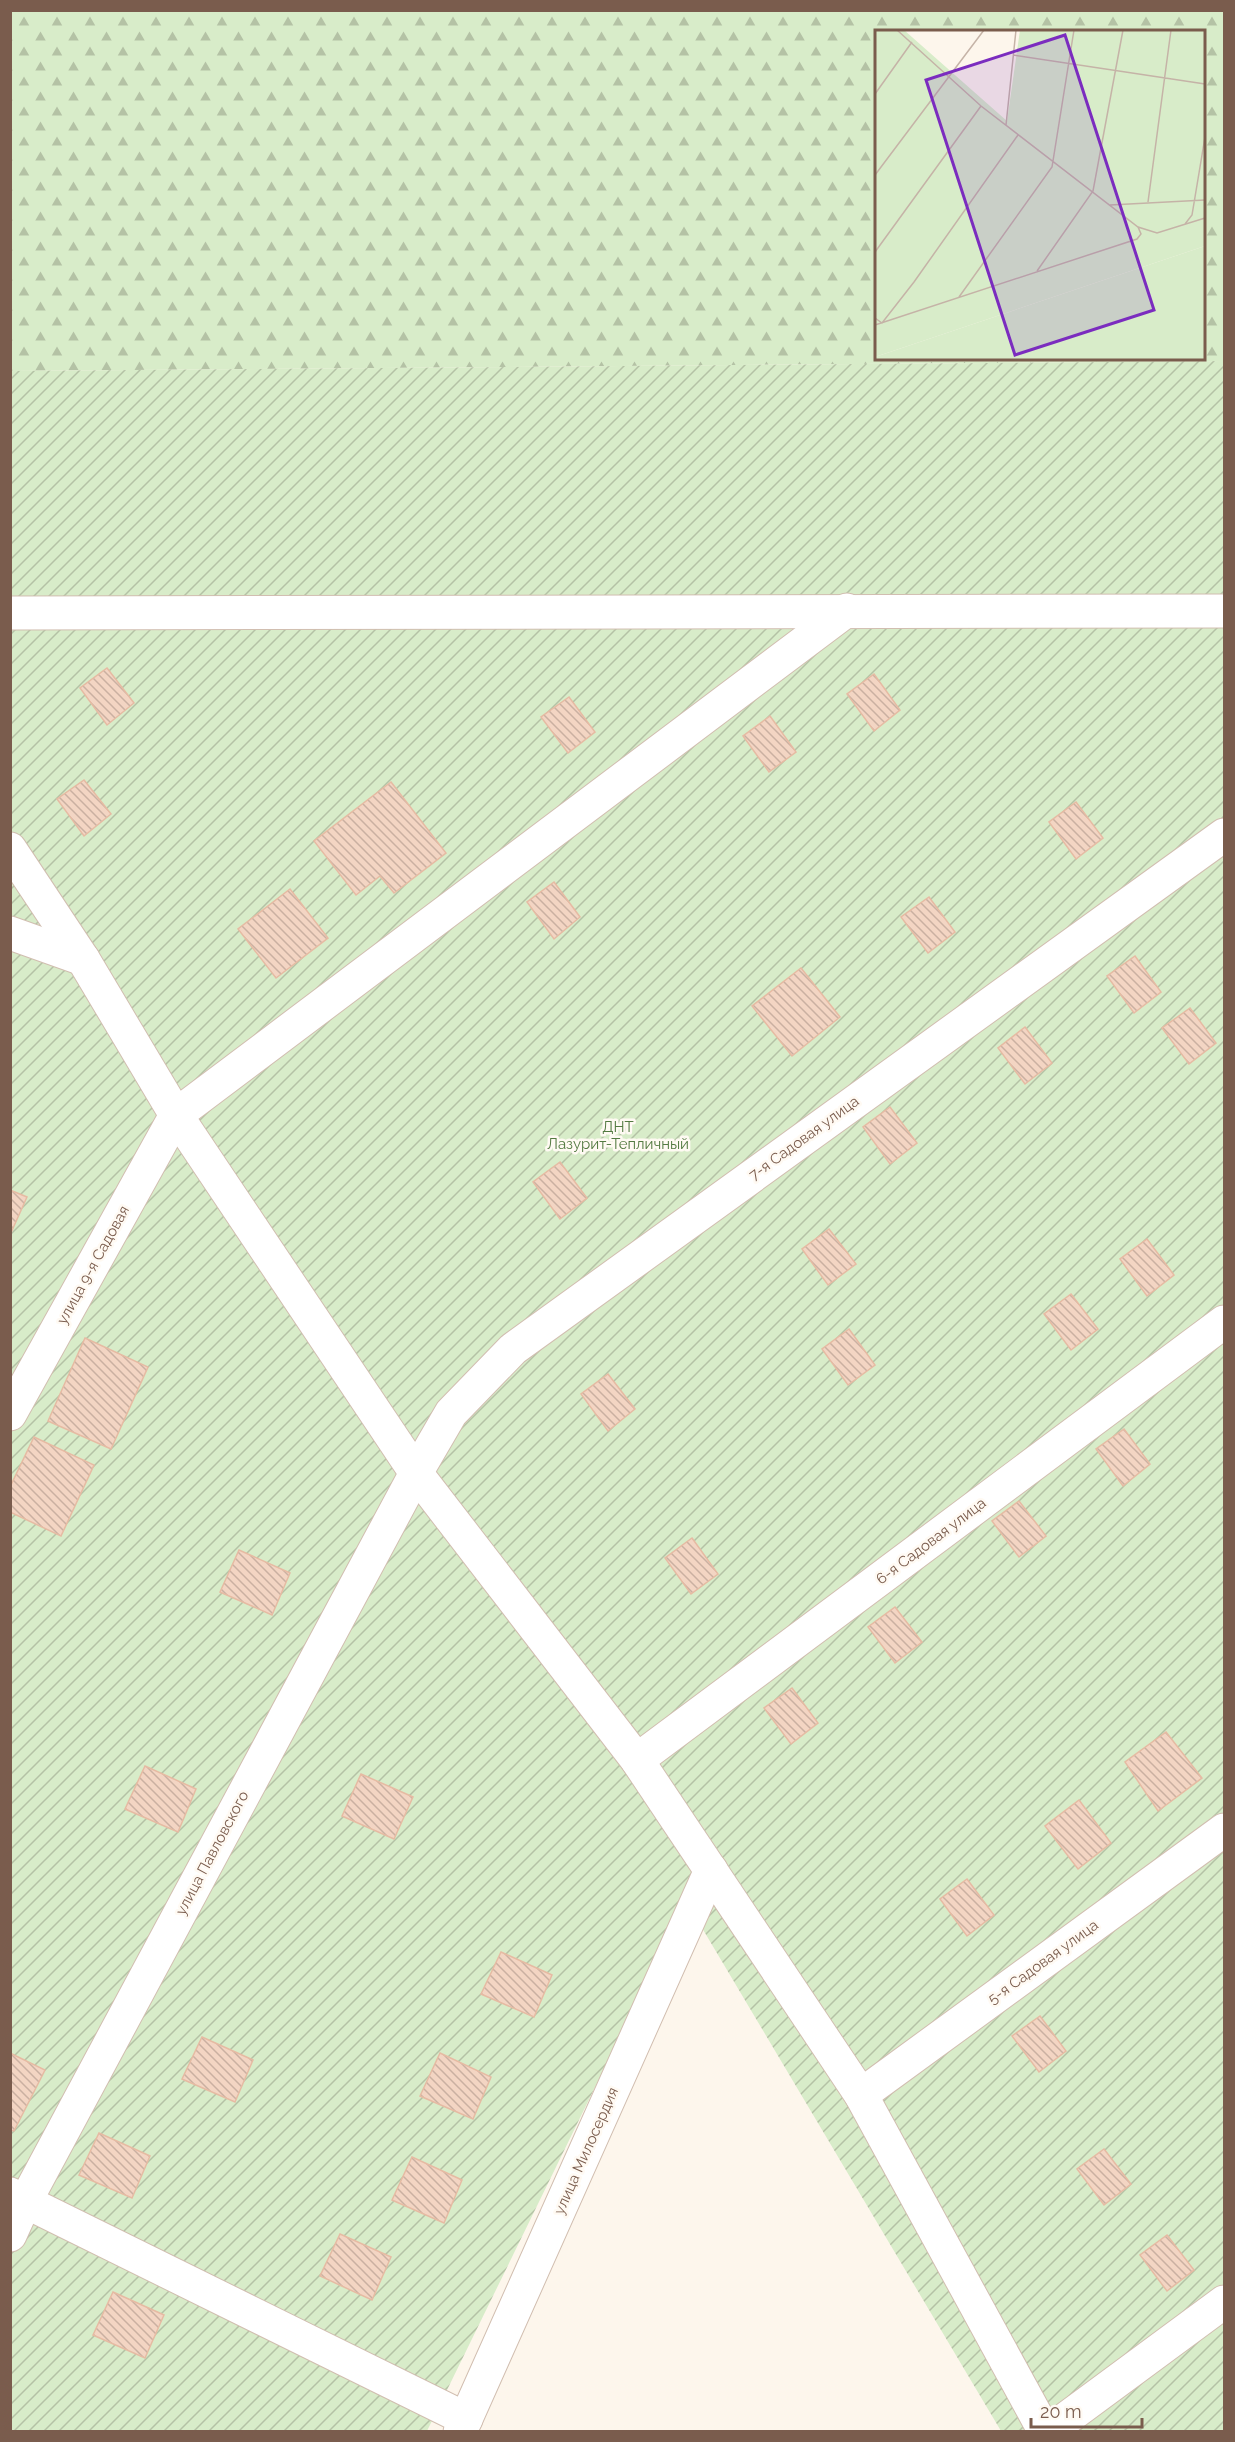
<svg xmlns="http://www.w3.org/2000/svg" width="1235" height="2442" font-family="Raleway,sans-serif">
  <defs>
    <pattern id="forest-firs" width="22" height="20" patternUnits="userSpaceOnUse" patternTransform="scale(1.5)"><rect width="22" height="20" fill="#d8ecc9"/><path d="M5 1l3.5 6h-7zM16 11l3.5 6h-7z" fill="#b4c2a5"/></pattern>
    <pattern id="garden-furrows" width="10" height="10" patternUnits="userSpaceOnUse" patternTransform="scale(1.5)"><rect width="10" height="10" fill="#d8ecc9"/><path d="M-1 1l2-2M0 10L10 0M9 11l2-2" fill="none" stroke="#b4c2a5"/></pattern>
    <pattern id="building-back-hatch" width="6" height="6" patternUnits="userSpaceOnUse" patternTransform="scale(1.5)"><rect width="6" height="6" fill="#f3d5c3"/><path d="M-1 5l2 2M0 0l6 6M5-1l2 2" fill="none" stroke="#cab0a1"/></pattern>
  </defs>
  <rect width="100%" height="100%" fill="#fdf6ec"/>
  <path fill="url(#forest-firs)" fill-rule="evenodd" d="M 10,11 L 1224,11 L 1224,361 L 11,371 ZM 876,32 L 1204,32 L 1204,358 L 876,358 Z"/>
  <polygon fill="url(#garden-furrows)" points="1224,361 1224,2431 1001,2431 686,1901 427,2431 11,2431 10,371"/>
  <g fill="url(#building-back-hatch)" stroke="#e6bba3" stroke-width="1.5">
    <polygon points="107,668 134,703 107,725 80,688"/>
    <polygon points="874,674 900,710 874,731 847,694"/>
    <polygon points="569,697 595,732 568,753 541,717"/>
    <polygon points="770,716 796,752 769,772 743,736"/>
    <polygon points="84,780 111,814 84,836 57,799"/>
    <polygon points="391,782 446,853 394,893 380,876 356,895 314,841"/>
    <polygon points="1076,802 1103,838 1076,859 1049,822"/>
    <polygon points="554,882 580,917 554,939 527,902"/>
    <polygon points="290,889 328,938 276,978 238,929"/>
    <polygon points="929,897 955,932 928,953 901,917"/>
    <polygon points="1135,956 1161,992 1134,1013 1107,976"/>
    <polygon points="801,968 840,1017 792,1056 752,1006"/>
    <polygon points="1190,1008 1216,1043 1189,1064 1162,1028"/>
    <polygon points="1025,1027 1052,1063 1025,1084 998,1048"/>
    <polygon points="890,1107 917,1143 890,1164 863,1127"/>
    <polygon points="560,1162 587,1198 560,1219 533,1182"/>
    <polygon points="10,1190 27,1197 10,1235"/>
    <polygon points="829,1229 856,1264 828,1285 802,1249"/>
    <polygon points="1147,1239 1174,1275 1147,1296 1120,1259"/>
    <polygon points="1071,1294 1098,1329 1071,1350 1044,1314"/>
    <polygon points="849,1329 875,1365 848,1385 822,1349"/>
    <polygon points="85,1338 148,1367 111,1449 48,1421"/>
    <polygon points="608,1374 635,1409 608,1431 581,1394"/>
    <polygon points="1124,1429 1150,1464 1123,1486 1096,1449"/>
    <polygon points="34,1437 94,1465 61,1536 10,1512 10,1487"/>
    <polygon points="1019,1501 1046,1536 1019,1557 992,1521"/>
    <polygon points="692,1538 718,1574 691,1594 665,1558"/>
    <polygon points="239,1550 290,1573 272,1615 220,1592"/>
    <polygon points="895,1607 922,1642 895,1663 868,1627"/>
    <polygon points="792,1688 818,1723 791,1744 764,1708"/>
    <polygon points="1166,1732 1202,1778 1158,1811 1125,1762"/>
    <polygon points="145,1766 196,1789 178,1832 125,1809"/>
    <polygon points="361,1774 413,1797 394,1839 342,1816"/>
    <polygon points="1079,1800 1111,1843 1078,1869 1045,1826"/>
    <polygon points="967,1879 994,1915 967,1936 940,1899"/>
    <polygon points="501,1952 552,1975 534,2017 481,1994"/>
    <polygon points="1040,2016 1066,2051 1039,2072 1012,2036"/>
    <polygon points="202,2037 253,2060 235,2102 182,2079"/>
    <polygon points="10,2053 45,2070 14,2131 10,2130"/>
    <polygon points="440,2053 491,2077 473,2119 420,2096"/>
    <polygon points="99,2133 150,2156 132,2198 79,2175"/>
    <polygon points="1104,2149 1131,2184 1104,2205 1077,2169"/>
    <polygon points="412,2157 462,2180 444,2223 392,2200"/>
    <polygon points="340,2234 391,2257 372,2300 320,2276"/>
    <polygon points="1167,2235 1194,2270 1167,2291 1140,2255"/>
    <polygon points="113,2292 164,2315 145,2358 93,2335"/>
  </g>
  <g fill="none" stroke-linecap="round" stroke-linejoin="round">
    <g stroke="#d1beb0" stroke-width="35">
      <g id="minor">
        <polyline points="10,613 1224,611"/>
        <polyline points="10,849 83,959 176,1115 416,1473 637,1760 861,2095 1045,2432"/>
        <polyline points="10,933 83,959"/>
        <polyline points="10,1414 176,1115 847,610"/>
        <polyline points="637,1760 1224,1322"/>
        <polyline points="861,2095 1224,1830"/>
        <polyline points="10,2194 466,2419"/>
        <polyline points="10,2235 25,2202 416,1473 451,1413 513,1349 1224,835"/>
        <polyline points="460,2432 711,1870"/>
        <polyline points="1048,2432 1224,2302"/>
      </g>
    </g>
    <use href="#minor" stroke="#fff" stroke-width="33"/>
  </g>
  <g text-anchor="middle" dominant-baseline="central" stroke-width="5" stroke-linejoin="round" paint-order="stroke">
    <g font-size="15" fill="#537a41" stroke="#fffaf3">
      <text x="618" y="1127">ДНТ<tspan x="618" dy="17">Лазурит-Тепличный</tspan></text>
    </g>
    <g font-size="15" fill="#7a5c4d" stroke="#fffaf3">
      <text transform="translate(804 1138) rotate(-36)">7-я Садовая улица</text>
      <text transform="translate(93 1265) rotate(-61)">улица 9-я Садовая</text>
      <text transform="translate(931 1541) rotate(-37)">6-я Садовая улица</text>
      <text transform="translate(212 1853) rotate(-62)">улица Павловского</text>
      <text transform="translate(1043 1962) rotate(-36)">5-я Садовая улица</text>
      <text transform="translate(586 2151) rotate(-66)">улица Милосердия</text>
    </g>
  </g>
  <g transform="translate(875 30)">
    <rect width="330" height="330" fill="#fdf6ec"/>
    <path d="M 330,216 L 330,330 L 0,330 L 0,327 Z" fill="#d8ecc9"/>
    <path d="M 0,0 L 29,0 L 132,91 L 145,0 L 330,0 L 330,216 L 0,327 Z" fill="#d8ecc9"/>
    <path fill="none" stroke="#c5b3a7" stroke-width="1.5" d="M 22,0 L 106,76 L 263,197 L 282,203 L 330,188M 138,25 L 330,54M 0,64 L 37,12M 131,95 L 141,0M 0,145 L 109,0M 273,172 L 296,0M 235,175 L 330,170M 310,194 L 317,185 L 330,107M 0,222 L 106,76M 162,241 L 218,161 L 248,0M 84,267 L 177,137 L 199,0M 0,288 L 7,293 L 39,252 L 143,105M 0,295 L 262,209 L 266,204 L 263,197"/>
    <path fill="#7b2cbf" fill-opacity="0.15" stroke="#7b2cbf" stroke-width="3" d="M 190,5 L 279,280 L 140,325 L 51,50 Z"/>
    <rect width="330" height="330" fill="none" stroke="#7a5c4d" stroke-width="3"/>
  </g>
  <rect width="1235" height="2442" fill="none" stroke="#7a5c4d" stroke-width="24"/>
  <path d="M1031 2418v9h111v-9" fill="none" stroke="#7a5c4d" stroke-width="3"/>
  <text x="1040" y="2418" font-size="18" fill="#7a5c4d" stroke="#fffaf3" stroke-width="4.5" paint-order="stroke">20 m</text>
</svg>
